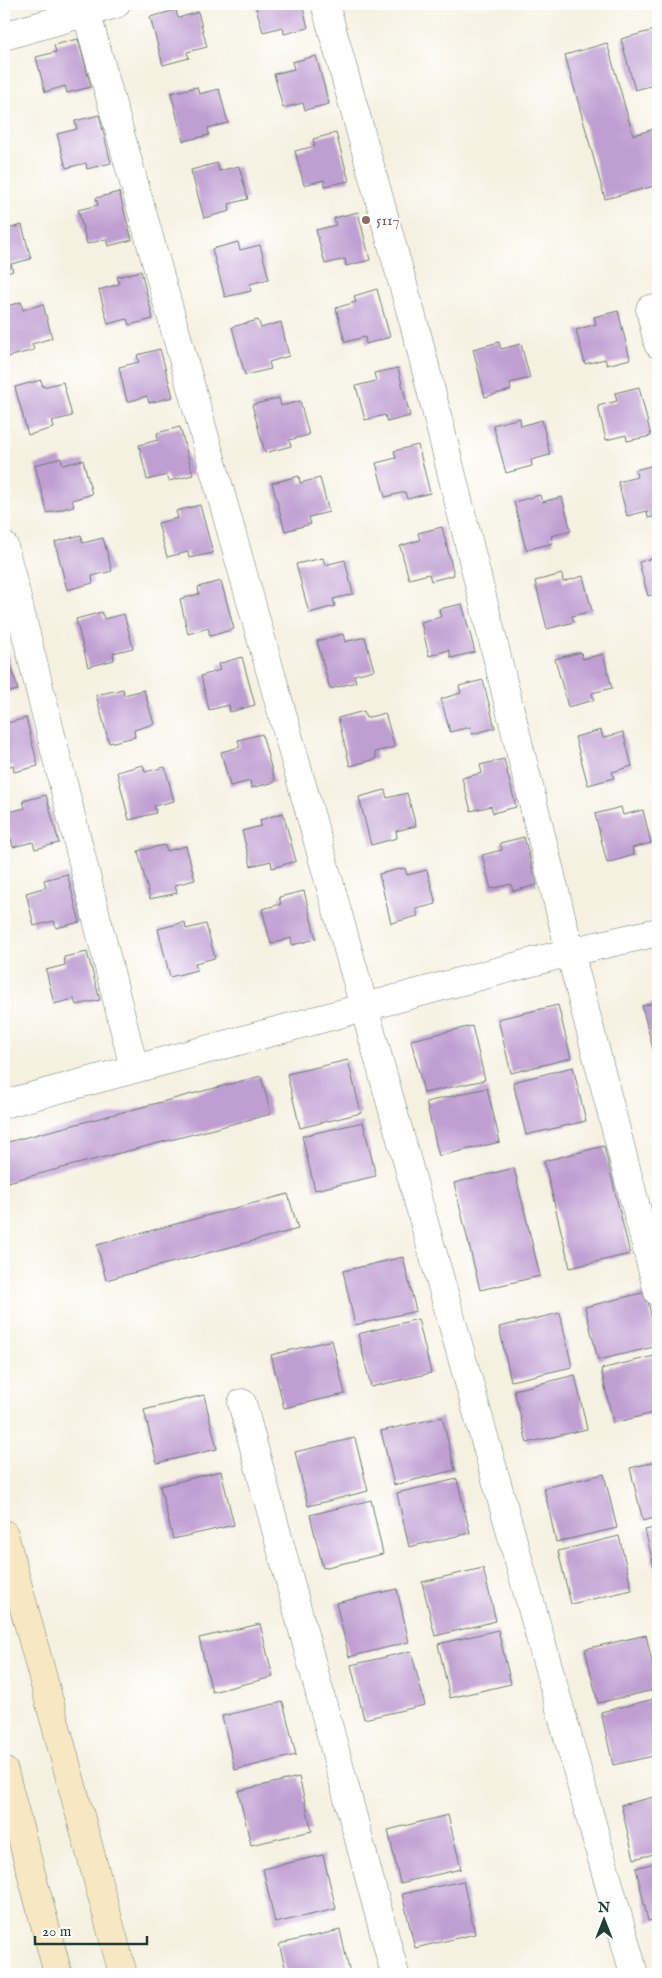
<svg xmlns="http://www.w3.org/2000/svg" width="662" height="1978" font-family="'IM FELL English',serif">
  <rect width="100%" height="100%" fill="#fff"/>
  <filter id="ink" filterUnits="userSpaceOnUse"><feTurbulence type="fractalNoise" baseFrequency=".02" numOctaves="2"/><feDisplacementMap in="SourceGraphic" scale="10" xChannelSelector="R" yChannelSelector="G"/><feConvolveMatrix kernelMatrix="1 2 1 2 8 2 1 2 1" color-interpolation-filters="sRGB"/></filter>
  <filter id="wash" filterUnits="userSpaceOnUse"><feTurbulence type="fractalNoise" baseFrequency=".0096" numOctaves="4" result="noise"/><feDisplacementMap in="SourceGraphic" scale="20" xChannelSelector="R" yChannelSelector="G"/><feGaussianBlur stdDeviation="1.12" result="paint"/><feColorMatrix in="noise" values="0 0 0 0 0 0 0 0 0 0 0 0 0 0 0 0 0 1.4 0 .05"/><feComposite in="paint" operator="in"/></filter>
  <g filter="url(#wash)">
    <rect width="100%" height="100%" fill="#f5f1e1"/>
    <g id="blocks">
      <g fill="#bf9ed2">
        <polygon points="255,4 302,4 308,28 284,34 283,27 263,32"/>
        <polygon points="176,10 178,18 198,12 207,47 187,52 189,58 163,65 150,17"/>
        <polygon points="658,29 658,84 635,90 621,39"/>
        <polygon points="78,39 91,87 67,93 65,86 45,92 36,57 56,52 54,45"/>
        <polygon points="607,43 633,135 658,128 658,185 605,199 565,55"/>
        <polygon points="316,56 329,104 305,110 303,103 283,108 274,74 294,69 292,62"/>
        <polygon points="197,87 199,94 219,89 228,123 208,128 209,135 183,141 171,93"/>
        <polygon points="99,115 111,163 87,169 86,163 66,168 57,134 77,129 75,121"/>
        <polygon points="336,133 349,181 325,186 324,180 304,185 295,151 315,146 313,139"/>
        <polygon points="4,162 10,183 4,184"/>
        <polygon points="217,163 219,171 239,166 248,199 229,204 230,211 204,218 191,170"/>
        <polygon points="119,192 132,240 108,246 106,239 87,244 78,210 98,205 96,198"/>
        <polygon points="358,212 370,260 346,266 345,259 325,264 316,230 336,225 334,218"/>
        <polygon points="22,225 31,259 11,264 13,271 4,274 4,230"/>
        <polygon points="238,242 240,250 260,245 269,279 250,284 251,291 225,297 212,249"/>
        <polygon points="141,271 153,319 129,325 127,319 108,324 99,290 119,284 117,277"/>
        <polygon points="377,289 390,337 366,344 365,337 345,342 336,308 356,302 354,296"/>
        <polygon points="21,302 23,310 43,304 52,338 32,344 34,350 8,357 4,343 4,307"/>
        <polygon points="618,311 630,359 607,365 605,359 585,364 576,330 596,324 594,317"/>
        <polygon points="258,320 261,328 281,322 289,356 269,362 271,369 245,375 232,327"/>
        <polygon points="499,342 501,349 521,344 530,378 510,383 511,390 485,397 473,349"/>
        <polygon points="160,349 173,397 149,403 147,396 127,402 119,367 139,362 137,355"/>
        <polygon points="398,368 410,416 387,422 385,415 365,420 356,386 376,381 374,373"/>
        <polygon points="41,380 43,387 63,382 72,416 52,421 54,428 28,435 15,387"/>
        <polygon points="639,387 651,436 627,441 626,435 606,440 598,406 617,401 615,393"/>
        <polygon points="279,398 281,406 300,401 309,435 289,440 291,446 265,453 252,405"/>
        <polygon points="520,418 521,426 542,420 550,455 531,460 532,466 506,473 493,425"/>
        <polygon points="180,427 193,475 169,481 167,475 147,480 139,445 158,440 157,433"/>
        <polygon points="418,445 430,493 407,499 405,492 385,497 376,463 396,458 394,451"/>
        <polygon points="61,458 63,465 83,460 92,494 72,500 74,506 47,513 35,465"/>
        <polygon points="658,464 658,516 648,518 647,511 627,516 618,482 637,477 635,470"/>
        <polygon points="299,476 300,483 320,478 329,512 309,517 311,524 285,531 272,483"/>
        <polygon points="540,495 542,502 562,497 571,531 551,536 553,543 526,550 514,502"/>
        <polygon points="200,505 213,553 189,558 188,552 167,557 158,523 178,518 176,511"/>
        <polygon points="442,527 454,575 431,581 429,574 409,579 400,546 420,540 418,533"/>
        <polygon points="81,535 83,543 103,538 112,571 92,576 93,583 67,590 55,542"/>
        <polygon points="658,557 658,593 648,596 639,562"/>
        <polygon points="323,558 325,565 345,560 353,594 333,599 335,606 309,613 296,564"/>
        <polygon points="562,574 563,582 583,576 592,611 572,616 574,622 547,629 535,581"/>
        <polygon points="221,581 234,629 210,636 208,628 188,634 180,599 199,594 198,587"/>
        <polygon points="462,604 475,652 451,658 449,650 429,656 421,622 441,617 439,609"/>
        <polygon points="102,612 104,619 124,614 133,648 113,653 114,660 88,667 76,619"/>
        <polygon points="343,634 345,642 365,637 374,670 354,675 356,682 330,689 317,641"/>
        <polygon points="4,641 18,690 4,693"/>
        <polygon points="581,652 583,659 603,654 612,688 592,693 594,700 568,707 555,659"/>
        <polygon points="242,657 255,705 230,712 229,705 209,710 201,676 220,670 218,664"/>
        <polygon points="483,680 495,728 472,734 470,727 450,732 441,699 461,693 459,686"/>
        <polygon points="123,689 124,695 144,690 154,724 134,730 135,737 109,743 96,695"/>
        <polygon points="364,711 366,718 385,713 395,747 375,752 376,759 350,766 338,718"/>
        <polygon points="26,718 38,766 14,772 13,765 4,768 4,724"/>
        <polygon points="601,730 603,738 623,732 632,766 612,772 614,778 588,785 575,737"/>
        <polygon points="262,734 275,782 251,788 250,781 230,786 221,752 240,747 238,740"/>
        <polygon points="504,759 516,807 493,813 491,806 471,811 462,778 482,773 480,765"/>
        <polygon points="143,765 145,772 165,767 174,801 154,806 156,813 129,820 117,772"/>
        <polygon points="385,790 387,798 407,793 416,826 396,831 397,838 371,845 359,797"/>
        <polygon points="46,795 59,843 35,849 33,842 13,847 5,813 25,808 23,801"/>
        <polygon points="621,807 623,815 643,810 651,843 632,848 634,855 607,863 595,814"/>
        <polygon points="283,813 296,861 272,868 271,861 251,866 242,831 261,826 260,820"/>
        <polygon points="524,837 537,885 513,891 511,884 491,889 482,855 502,850 500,843"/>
        <polygon points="164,845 167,851 186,846 195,880 175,885 177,893 150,899 138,851"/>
        <polygon points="405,868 407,875 427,870 436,904 416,909 418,916 391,923 379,874"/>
        <polygon points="67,874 80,922 56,928 54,921 34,926 26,893 46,887 44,880"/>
        <polygon points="304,891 316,939 292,945 291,938 271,944 262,909 281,904 279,897"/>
        <polygon points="185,922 186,929 206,924 215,958 195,963 197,970 170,977 158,929"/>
        <polygon points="87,952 100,1000 76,1005 74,999 54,1004 46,970 65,965 64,957"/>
        <polygon points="658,1002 658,1069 642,1006"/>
        <polygon points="558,1005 571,1058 511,1073 498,1019"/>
        <polygon points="472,1026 485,1080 424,1093 411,1040"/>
        <polygon points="348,1060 361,1113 300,1128 287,1074"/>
        <polygon points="573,1067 586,1121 526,1135 513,1082"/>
        <polygon points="261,1076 271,1114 4,1183 4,1143"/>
        <polygon points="487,1088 500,1142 439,1156 426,1102"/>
        <polygon points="363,1122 376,1176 315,1190 302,1136"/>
        <polygon points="604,1146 630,1254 570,1268 544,1161"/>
        <polygon points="514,1168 540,1276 480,1290 454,1183"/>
        <polygon points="288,1194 298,1229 106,1280 97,1245"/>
        <polygon points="403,1257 416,1311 355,1325 343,1271"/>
        <polygon points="646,1292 658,1346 598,1360 585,1307"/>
        <polygon points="560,1313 572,1367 511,1381 499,1327"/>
        <polygon points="418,1319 431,1373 371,1387 358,1334"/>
        <polygon points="332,1340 345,1394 284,1408 271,1355"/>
        <polygon points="658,1355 658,1412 613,1423 601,1369"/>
        <polygon points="575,1375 587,1429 527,1443 514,1390"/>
        <polygon points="204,1395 217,1449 157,1463 144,1410"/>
        <polygon points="442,1417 455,1470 394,1485 381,1431"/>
        <polygon points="355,1438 368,1491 308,1506 295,1452"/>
        <polygon points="658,1461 658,1517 643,1521 630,1468"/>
        <polygon points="221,1471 234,1525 173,1539 160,1486"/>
        <polygon points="604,1474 617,1528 556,1542 544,1488"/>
        <polygon points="457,1479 470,1533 409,1547 397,1493"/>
        <polygon points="371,1500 383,1554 323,1568 310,1515"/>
        <polygon points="658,1527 658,1583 645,1530"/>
        <polygon points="619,1536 632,1590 571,1604 558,1551"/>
        <polygon points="483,1568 496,1621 435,1636 422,1582"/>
        <polygon points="397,1589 409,1642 349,1657 336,1603"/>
        <polygon points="260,1624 273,1677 212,1692 199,1638"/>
        <polygon points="498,1630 511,1684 450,1698 438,1644"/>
        <polygon points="646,1635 658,1689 598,1703 585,1649"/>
        <polygon points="411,1651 425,1705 364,1719 351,1665"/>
        <polygon points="658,1698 658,1755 613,1765 601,1712"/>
        <polygon points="283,1702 296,1755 235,1770 222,1716"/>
        <polygon points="299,1777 312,1831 251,1845 238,1791"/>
        <polygon points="658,1796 658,1853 634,1859 621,1805"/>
        <polygon points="448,1815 461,1869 400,1883 388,1830"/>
        <polygon points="323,1855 336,1909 275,1923 263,1869"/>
        <polygon points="658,1862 658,1919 648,1921 636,1868"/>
        <polygon points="463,1881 475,1934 415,1948 402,1894"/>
        <polygon points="340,1930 350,1974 287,1974 279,1944"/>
      </g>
    </g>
  </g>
  <g filter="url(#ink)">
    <use href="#blocks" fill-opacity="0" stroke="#6a7c71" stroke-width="1"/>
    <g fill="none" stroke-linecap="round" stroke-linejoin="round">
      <g stroke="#6a7c71" stroke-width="29">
        <g id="street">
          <polyline points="84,4 634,1974"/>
          <polyline points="325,4 419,342 570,952 658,1292"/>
          <polyline points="4,36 116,4"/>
          <polyline points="650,309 658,344"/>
          <polyline points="4,546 134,1068"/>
          <polyline points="4,1104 570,952 658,932"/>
          <polyline points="242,1403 395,1974"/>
        </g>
      </g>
      <g stroke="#6a7c71" stroke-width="29">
        <g id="secondary">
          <polyline points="4,1534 123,1974"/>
          <polyline points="4,1771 58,1974"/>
        </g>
      </g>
      <use href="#street" stroke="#fff" stroke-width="28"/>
      <use href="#secondary" stroke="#f7e8c3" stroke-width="28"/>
    </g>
  </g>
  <circle fill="#8d6e63" stroke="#fff" stroke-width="2" cx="366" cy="220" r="5"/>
  <g text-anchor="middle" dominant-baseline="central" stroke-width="4" stroke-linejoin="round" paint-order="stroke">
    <g font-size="15" fill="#785e54" stroke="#fff" text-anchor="start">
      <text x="376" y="220">5117</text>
    </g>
  </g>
  <rect width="662" height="1978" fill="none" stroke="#fff" stroke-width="20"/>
  <g transform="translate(604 1920)" stroke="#ffffff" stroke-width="4" paint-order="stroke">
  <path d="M0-4L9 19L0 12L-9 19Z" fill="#1f3d34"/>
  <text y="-8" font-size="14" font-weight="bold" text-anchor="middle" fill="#1f3d34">N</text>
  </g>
  <path d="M35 1936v8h112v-8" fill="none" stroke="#1f3d34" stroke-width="2.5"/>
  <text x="42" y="1936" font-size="15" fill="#1f3d34" stroke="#ffffff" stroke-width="4" paint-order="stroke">20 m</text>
</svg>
